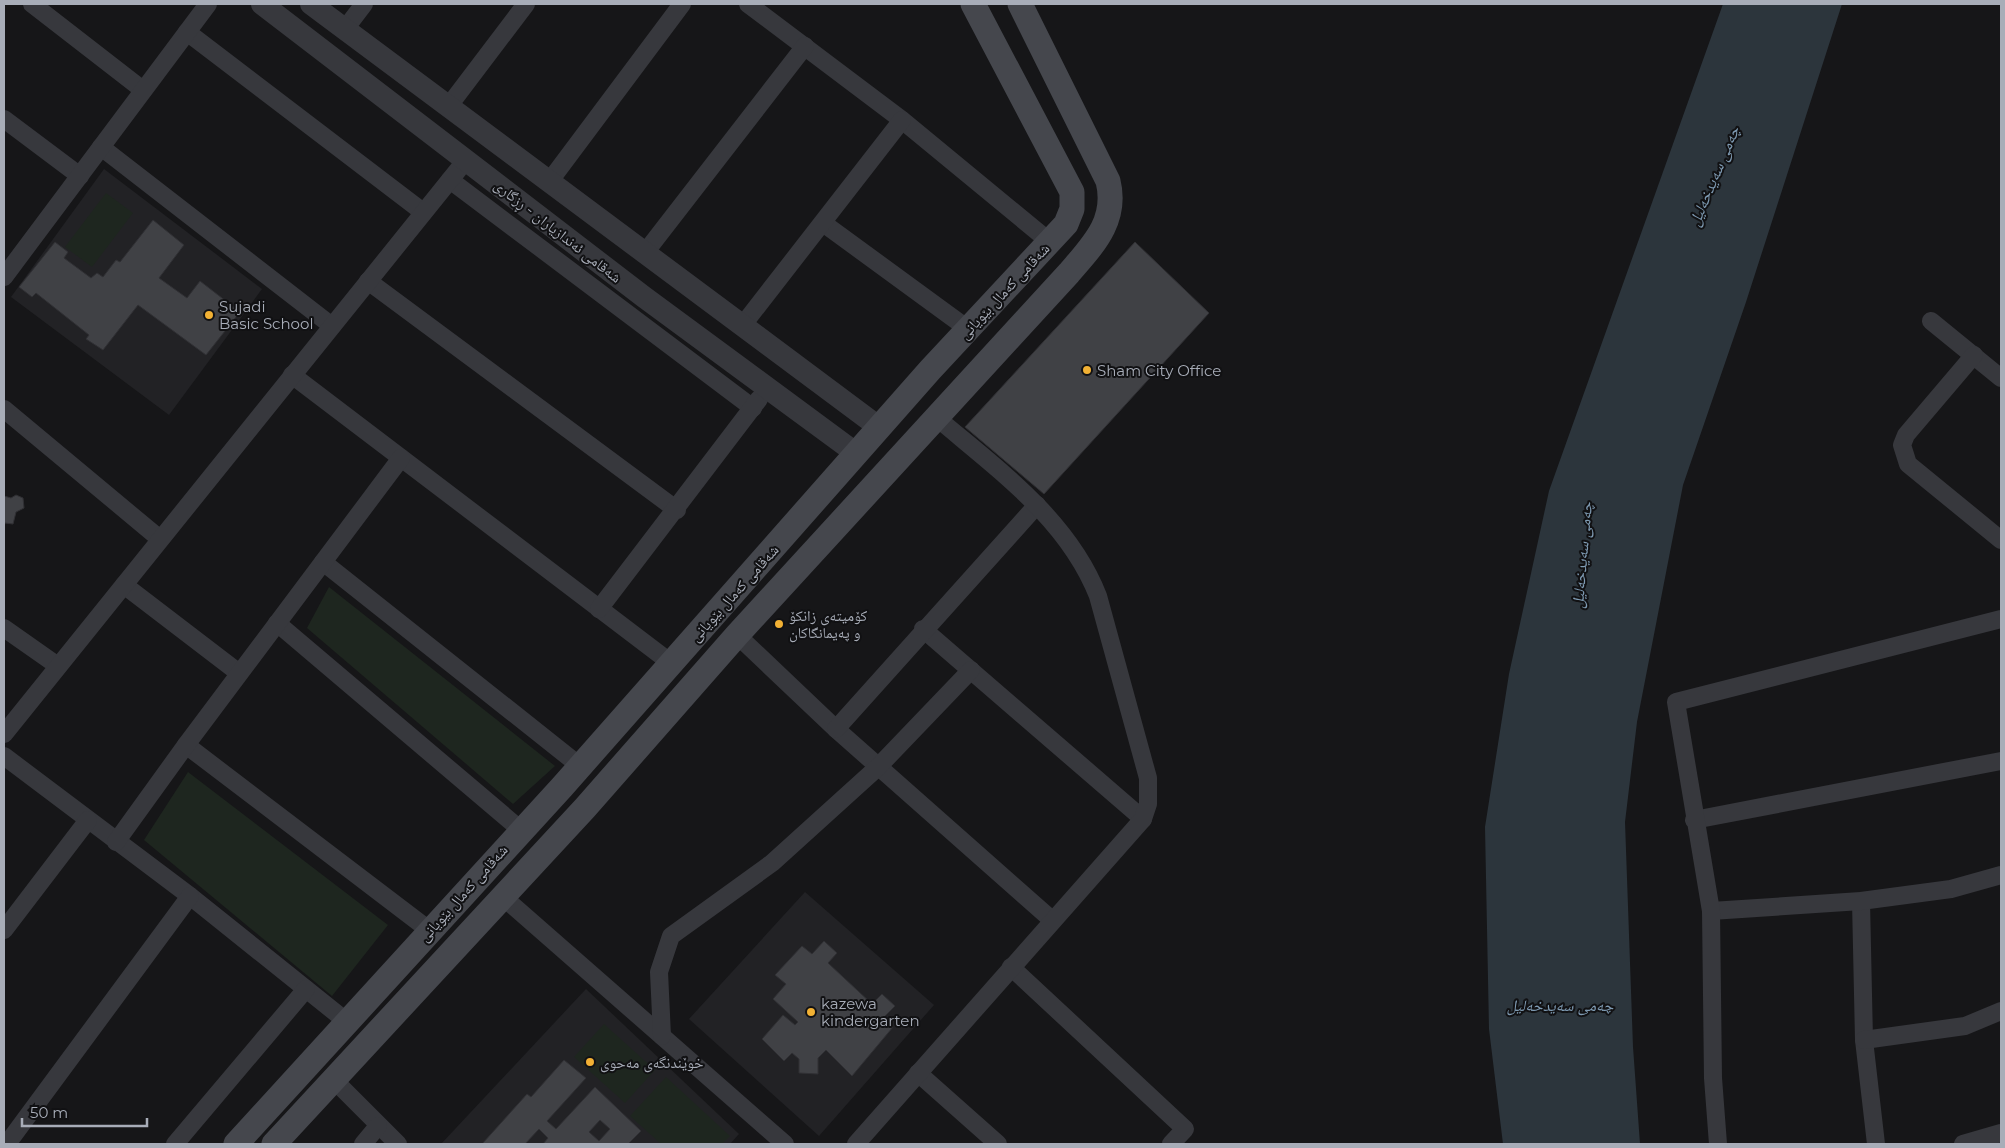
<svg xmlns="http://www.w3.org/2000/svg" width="2005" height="1148" font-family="Montserrat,'Noto Naskh Arabic',sans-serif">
  <rect width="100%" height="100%" fill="#161618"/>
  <g fill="#222225">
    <polygon points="104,169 262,289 169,415 11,297"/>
    <polygon points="805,892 934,1005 819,1136 689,1019"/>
    <polygon points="586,989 739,1134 730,1144 441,1144"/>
  </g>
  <g fill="#1e261f">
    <polygon points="106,193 133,213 92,267 65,247"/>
    <polygon points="329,587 555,766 513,804 307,628"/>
    <polygon points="188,772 388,925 332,996 144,840"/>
    <polygon points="604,1024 655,1070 625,1103 574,1057"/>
    <polygon points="666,1077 730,1136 722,1144 661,1144 630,1116"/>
  </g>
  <polygon fill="#2c353c" points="1723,4 1842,4 1746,302 1683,485 1637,722 1625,822 1633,1047 1640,1144 1503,1144 1489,1029 1485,827 1509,674 1549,491"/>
  <g fill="#404145" stroke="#303034" fill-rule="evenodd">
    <polygon points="153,220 184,245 159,278 187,298 200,281 240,312 206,355 138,305 103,350 86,339 89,335 36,293 32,297 19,287 55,242 68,252 64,258 91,278 97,273 103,277 116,260 120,262"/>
    <polygon points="1135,242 1209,313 1044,494 965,427"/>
    <polygon points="16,495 23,498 24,508 16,512 13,524 5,523 4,527 4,496 11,498"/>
    <polygon points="824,941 837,953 828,963 872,1004 882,994 895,1006 883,1018 893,1027 852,1076 826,1050 818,1058 818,1074 799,1073 799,1059 792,1053 784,1061 762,1039 783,1015 795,1025 798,1022 773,999 786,984 775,975 802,946 812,954"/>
    <path d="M 564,1060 L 586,1078 L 547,1121 L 556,1129 L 595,1087 L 641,1131 L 628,1144 L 543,1144 L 548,1138 L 539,1129 L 525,1144 L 482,1144 L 527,1094 L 531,1097 ZM 600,1120 L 610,1129 L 599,1141 L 589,1132 Z"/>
  </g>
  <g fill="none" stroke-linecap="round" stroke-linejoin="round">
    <g stroke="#37383d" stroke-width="18">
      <polyline points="32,4 143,90"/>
      <polyline points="748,4 902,120 1050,242"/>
      <polyline points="345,29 364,4"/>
      <polyline points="187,32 423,212"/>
      <polyline points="448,107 526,4"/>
      <polyline points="4,119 80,176"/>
      <polyline points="101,147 332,326"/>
      <polyline points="450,180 753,408"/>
      <polyline points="549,182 682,4"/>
      <polyline points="823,223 968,329"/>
      <polyline points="644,254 805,46"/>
      <polyline points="4,277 208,4"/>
      <polyline points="368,281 677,510"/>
      <polyline points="1931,321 2001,378"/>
      <polyline points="742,326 902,120"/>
      <polyline points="1974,355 1906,435 1902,445 1908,464 2001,540"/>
      <polyline points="292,375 671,663"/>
      <polyline points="4,409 160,539"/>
      <polyline points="323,562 580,766"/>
      <polyline points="124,585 239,673"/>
      <polyline points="599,609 759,399"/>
      <polyline points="277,623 521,830"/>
      <polyline points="4,628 58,666"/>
      <polyline points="923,629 1143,819"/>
      <polyline points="737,635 836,729 1052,920"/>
      <polyline points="836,729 1037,505"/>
      <polyline points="4,734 466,160"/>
      <polyline points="186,745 429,930"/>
      <polyline points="4,756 190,896 346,1021"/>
      <polyline points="1694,820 2001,761"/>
      <polyline points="116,842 186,745 401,458"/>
      <polyline points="502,896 785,1144"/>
      <polyline points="1861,901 1864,1040 1876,1144"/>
      <polyline points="1711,911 1861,901 1951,889 2001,875"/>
      <polyline points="4,930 88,820"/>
      <polyline points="1011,967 1185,1129 1171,1144"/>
      <polyline points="662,1036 659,972 671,936 772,863 878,767 971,670"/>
      <polyline points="1864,1040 1965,1026 2001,1011"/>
      <polyline points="918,1073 998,1144"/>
      <polyline points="333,1079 398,1144"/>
      <polyline points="7,1144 190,896"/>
      <polyline points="175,1144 306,989"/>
      <polyline points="363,1144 378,1126"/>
      <path d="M 856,1144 L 1143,819 L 1148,804 L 1148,778 L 1098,596 C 1068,519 997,469 936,417"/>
      <polyline points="1718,1144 1713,1078 1711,911 1676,702 2001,619"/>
      <polyline points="1963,1144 2001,1133"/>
    </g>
    <g stroke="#37383d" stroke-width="22">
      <polyline points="262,4 644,297 857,454"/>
      <polyline points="311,4 880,428"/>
    </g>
    <g stroke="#45474d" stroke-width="25">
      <polyline points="236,1144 562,787 930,370 1066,224 1072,209 1072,192 973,4"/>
      <path d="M 274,1144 L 585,808 L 737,635 L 1069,273 C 1092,246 1118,221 1108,181 L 1020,4"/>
    </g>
  </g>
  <g fill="#f2b134" stroke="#111113" stroke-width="2">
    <circle cx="209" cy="315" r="5"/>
    <circle cx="1087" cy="370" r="5"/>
    <circle cx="779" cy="624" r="5"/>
    <circle cx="811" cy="1012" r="5"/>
    <circle cx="590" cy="1062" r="5"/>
  </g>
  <g text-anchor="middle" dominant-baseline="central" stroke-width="4" stroke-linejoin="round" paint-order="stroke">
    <g font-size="15" fill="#a8adb8" stroke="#111113">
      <text transform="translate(558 231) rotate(38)">شەقامی ئەندازیاران - ڕزگاری</text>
      <text transform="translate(1004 291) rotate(-47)">شەقامی کەمال بێویانی</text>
      <text transform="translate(734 593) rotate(-48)">شەقامی کەمال بێویانی</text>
      <text transform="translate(463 893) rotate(-48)">شەقامی کەمال بێویانی</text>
    </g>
    <g font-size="15" fill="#a8adb8" stroke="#111113" text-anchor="start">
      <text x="219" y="306">Sujadi<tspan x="219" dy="17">Basic School</tspan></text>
      <text x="1097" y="370">Sham City Office</text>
      <text x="789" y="615">کۆمیتەی زانکۆ<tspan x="789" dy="17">و پەیمانگاکان</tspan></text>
      <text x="821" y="1003">kazewa<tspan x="821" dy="17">kindergarten</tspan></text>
      <text x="600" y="1062">خوێندنگەی مەحوی</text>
    </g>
    <g font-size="16" font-style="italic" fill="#7f9bb3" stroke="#111113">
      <text transform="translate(1714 176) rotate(-67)">چەمی سەیدخەلیل</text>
      <text transform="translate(1582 555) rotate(-85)">چەمی سەیدخەلیل</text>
      <text x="1560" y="1005">چەمی سەیدخەلیل</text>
    </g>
  </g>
  <rect width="2005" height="1148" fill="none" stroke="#a8adb8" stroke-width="10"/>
  <path d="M22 1118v8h125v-8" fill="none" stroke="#a8adb8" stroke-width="2.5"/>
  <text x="30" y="1118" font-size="15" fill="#a8adb8" stroke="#111113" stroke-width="4" paint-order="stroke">50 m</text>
</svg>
